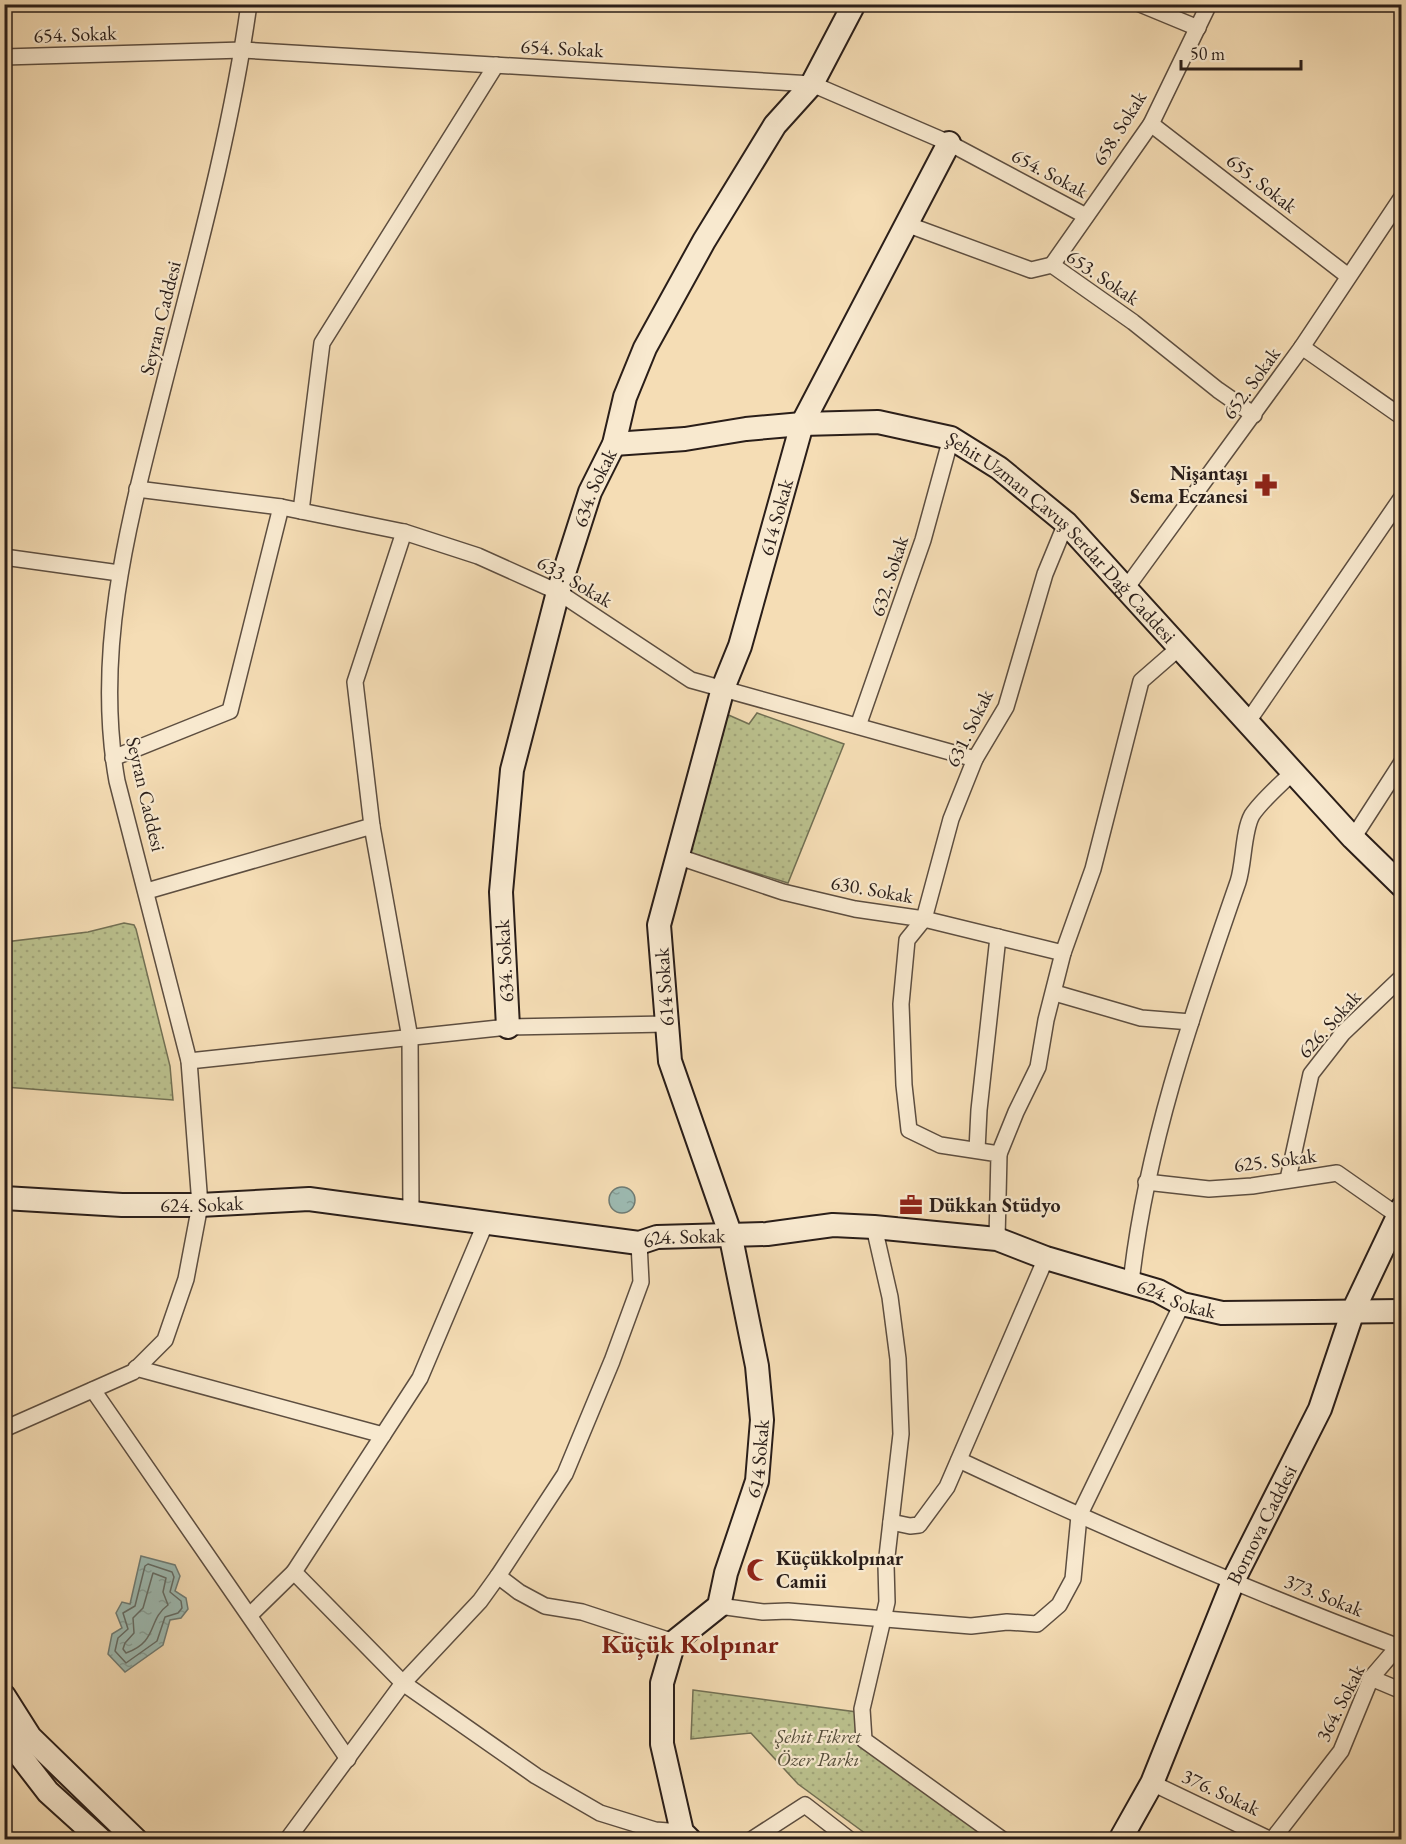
<svg xmlns="http://www.w3.org/2000/svg" width="1406" height="1844" font-family="'EB Garamond',serif">
  <defs>
    <pattern id="park-dots" width="8" height="8" patternUnits="userSpaceOnUse" patternTransform="scale(1.5)"><rect width="8" height="8" fill="#bbc18e"/><path d="M2 2h.1M6 6h.1" fill="none" stroke="#a1a57a" stroke-width="1.8" stroke-linecap="round"/></pattern>
    <pattern id="water-ripples" width="26" height="14" patternUnits="userSpaceOnUse" patternTransform="scale(1.5)"><rect width="26" height="14" fill="#9dbbb3"/><path d="M2 4q2-2 4 0t4 0M15 11q2-2 4 0t4 0" fill="none" stroke="#87a099"/></pattern>
  </defs>
  <rect width="100%" height="100%" fill="#f5ddb5"/>
  <filter id="stains"><feTurbulence type="fractalNoise" baseFrequency=".00333" numOctaves="4"/><feColorMatrix values="0 0 0 0 .2 0 0 0 0 .09 0 0 0 0 .02 0 0 0 .5 -.17"/></filter>
  <radialGradient id="worn" r=".72"><stop offset=".6" stop-color="#630" stop-opacity="0"/><stop offset="1" stop-color="#630" stop-opacity=".3"/></radialGradient>
  <g fill="url(#park-dots)" stroke="#727054" stroke-width="1.5">
    <polygon points="724,713 749,724 757,713 844,744 788,883 690,853"/>
    <polygon points="124,923 134,925 136,929 170,1066 173,1100 5,1087 5,942 88,932"/>
    <polygon points="693,1690 864,1713 858,1741 994,1839 873,1839 798,1784 751,1733 691,1739"/>
  </g>
  <g fill="url(#water-ripples)" stroke="#6f7c75" stroke-width="1.5">
    <circle cx="622" cy="1200" r="13"/>
    <polygon points="141,1556 175,1565 180,1576 175,1591 186,1598 188,1609 181,1618 170,1620 163,1645 125,1672 108,1654 112,1634 122,1628 116,1613 122,1602 130,1604"/>
  </g>
  <g fill="none" stroke-linecap="round" stroke-linejoin="round">
    <g stroke="#646c66" stroke-width="1.5">
      <polygon points="148,1564 172,1572 174,1577 170,1592 181,1601 182,1608 178,1613 165,1617 157,1641 126,1663 115,1651 118,1638 128,1629 123,1613 135,1606 145,1566"/>
      <path d="M 153,1573 L 166,1578 L 163,1592 L 168,1605 C 147,1620 159,1641 126,1653 L 123,1649 L 125,1643 L 134,1633 L 133,1618 L 143,1608 Z"/>
    </g>
    <g stroke="#5d4e40" stroke-width="18">
      <g id="street">
        <polyline points="1140,4 1198,28"/>
        <polyline points="1400,4 1402,6"/>
        <polyline points="4,57 243,50 812,84 949,143 1086,216"/>
        <polyline points="1151,124 1348,276"/>
        <polyline points="906,224 1031,270 1052,265 1133,322 1218,390 1254,415"/>
        <polyline points="1052,265 1151,124 1209,4"/>
        <polyline points="1302,347 1402,417"/>
        <polyline points="137,489 281,507 404,532 478,556 558,592 691,680 975,759"/>
        <polyline points="301,511 322,343 496,65"/>
        <polyline points="404,532 355,682 372,826 410,1038 411,1212"/>
        <polyline points="4,557 119,573"/>
        <polyline points="1127,587 1302,347 1402,197"/>
        <polyline points="1249,720 1402,497"/>
        <polyline points="858,726 923,540 951,438"/>
        <polyline points="113,758 230,711 281,507"/>
        <polyline points="1353,838 1402,762"/>
        <polyline points="676,856 783,892 855,909 924,919 1063,953"/>
        <polyline points="147,891 372,826"/>
        <polyline points="1055,993 1141,1018 1191,1022"/>
        <polyline points="189,1061 508,1027 667,1024"/>
        <polyline points="977,1150 979,1110 998,937"/>
        <polyline points="999,1154 1016,1112 1038,1067 1046,1020 1063,953 1093,869 1141,681 1180,647"/>
        <polyline points="1288,1179 1311,1074 1343,1033 1402,977"/>
        <polyline points="1146,1182 1209,1189 1252,1186 1337,1173 1397,1215"/>
        <polyline points="486,1222 420,1378 294,1572 403,1683 536,1776 600,1813 655,1830 682,1832"/>
        <polyline points="874,1227 890,1297 898,1359 901,1434 886,1565 887,1602 862,1709 864,1740 1003,1840"/>
        <polyline points="997,1239 999,1154 940,1145 909,1130 904,1085 901,1004 907,940 924,919 951,819 975,759 1006,707 1045,574 1066,523"/>
        <path d="M 1131,1283 C 1146,1145 1193,1012 1238,882 C 1244,864 1243,831 1252,815 C 1262,800 1280,785 1293,772"/>
        <polyline points="136,1368 383,1435"/>
        <polyline points="93,1390 348,1759"/>
        <path d="M 4,1429 L 133,1372 L 165,1340 L 186,1279 L 200,1205 L 189,1061 L 117,781 C 93,646 131,514 164,384 C 196,259 231,133 249,4"/>
        <path d="M 959,1460 C 1104,1528 1250,1591 1399,1647"/>
        <polyline points="891,1522 910,1526 919,1525 947,1487 1046,1258"/>
        <polyline points="498,1576 565,1474 612,1361 641,1282 639,1243"/>
        <polyline points="719,1606 763,1612 788,1611 971,1626 1007,1622 1037,1624 1059,1605 1073,1579 1079,1516 1182,1304"/>
        <polyline points="250,1615 294,1572"/>
        <polyline points="1371,1678 1402,1691"/>
        <polyline points="1152,1783 1271,1840"/>
        <polyline points="287,1840 403,1683 480,1601 498,1576 519,1592 545,1606 582,1612 674,1642"/>
        <polyline points="751,1840 805,1805 850,1840"/>
        <polyline points="1272,1840 1341,1751 1371,1678 1402,1642"/>
      </g>
    </g>
    <g stroke="#2a1e19" stroke-width="26">
      <g id="secondary">
        <path id="s1" d="M 614,444 L 685,439 L 746,429 L 802,424 L 878,422 L 951,438 L 999,468 L 1066,523 L 1353,838 L 1402,886"/>
        <path id="s2" d="M 508,1027 L 501,892 L 512,770 L 558,592 L 590,492 L 614,444 L 625,397 L 645,348 L 704,241 L 775,125 L 812,84 L 854,4"/>
        <path id="s3" d="M 4,1198 L 122,1205 L 200,1205 L 309,1199 L 639,1243 L 657,1237 L 767,1234 L 833,1225 L 874,1227 L 997,1239 L 1046,1258 L 1158,1291 L 1182,1304 L 1222,1313 L 1402,1311"/>
        <polyline points="4,1696 30,1737 136,1840"/>
        <polyline points="4,1735 48,1792 101,1840"/>
        <path id="s4" d="M 690,1840 L 682,1832 L 662,1744 L 662,1683 L 674,1642 L 719,1606 L 726,1573 L 757,1481 L 762,1420 L 757,1366 L 730,1233 L 670,1061 L 659,925 L 723,688 L 740,646 L 802,424 L 949,143"/>
        <path id="s5" d="M 1120,1840 L 1152,1783 L 1234,1579 L 1320,1409 L 1353,1311 L 1402,1208"/>
      </g>
    </g>
    <use href="#street" stroke="#f8e9cf" stroke-width="15"/>
    <use href="#secondary" stroke="#f8e9cf" stroke-width="22"/>
  </g>
  <defs>
    <g id="pharmacy-bare" transform="scale(1.8)"><path d="M-2-6h4v4h4v4h-4v4h-4v-4h-4v-4h4Z" fill="#8f2418" stroke="#f8e9cf" stroke-width="2.5" paint-order="stroke"/></g>
    <g id="office-bare" transform="scale(1.8)"><path d="M-6-3h4V-5.5h4V-3h4V5H-6ZM-1-4.5V-3h2v-1.5ZM-6 0V1H6V0Z" fill="#8f2418" stroke="#f8e9cf" stroke-width="2.5" paint-order="stroke"/></g>
    <g id="mosque-bare" transform="scale(1.8)"><path d="M3.5-4.9A6 6 0 1 0 3.5 4.9A5 5 0 1 1 3.5-4.9Z" fill="#8f2418" stroke="#f8e9cf" stroke-width="2.5" paint-order="stroke"/></g>
  </defs>
  <g fill-rule="evenodd">
    <use href="#pharmacy-bare" x="1266" y="485"/>
    <use href="#office-bare" x="911" y="1205"/>
    <use href="#mosque-bare" x="758" y="1570"/>
  </g>
  <g text-anchor="middle" dominant-baseline="central" stroke-width="4.5" stroke-linejoin="round" paint-order="stroke">
    <g font-size="20" fill="#2a1e19" stroke="#f8e9cf">
      <text transform="translate(75 34) rotate(-2)">654. Sokak</text>
      <text transform="translate(562 48) rotate(3)">654. Sokak</text>
      <text transform="translate(1119 128) rotate(-58)">658. Sokak</text>
      <text transform="translate(1050 173) rotate(28)">654. Sokak</text>
      <text transform="translate(1262 183) rotate(38)">655. Sokak</text>
      <text transform="translate(1103 277) rotate(34)">653. Sokak</text>
      <text transform="translate(160 318) rotate(-76)">Seyran Caddesi</text>
      <text transform="translate(1251 383) rotate(-54)">652. Sokak</text>
      <text stroke="none"><textPath href="#s2" startOffset="552">634. Sokak</textPath></text>
      <text stroke="none"><textPath href="#s4" startOffset="1388">614 Sokak</textPath></text>
      <text stroke="none"><textPath href="#s1" startOffset="489">Şehit Uzman Çavuş Serdar Dağ Caddesi</textPath></text>
      <text transform="translate(889 576) rotate(-72)">632. Sokak</text>
      <text transform="translate(575 581) rotate(30)">633. Sokak</text>
      <text transform="translate(969 728) rotate(-64)">631. Sokak</text>
      <text transform="translate(146 794) rotate(77)">Seyran Caddesi</text>
      <text transform="translate(872 889) rotate(10)">630. Sokak</text>
      <text transform="translate(504 961) rotate(-93)">634. Sokak</text>
      <text transform="translate(664 987) rotate(-94)">614 Sokak</text>
      <text transform="translate(1329 1024) rotate(-48)">626. Sokak</text>
      <text transform="translate(1275 1160) rotate(-7)">625. Sokak</text>
      <text stroke="none"><textPath href="#s3" startOffset="198">624. Sokak</textPath></text>
      <text stroke="none"><textPath href="#s3" startOffset="684">624. Sokak</textPath></text>
      <text stroke="none"><textPath href="#s3" startOffset="1188">624. Sokak</textPath></text>
      <text stroke="none"><textPath href="#s4" startOffset="416">614 Sokak</textPath></text>
      <text stroke="none"><textPath href="#s5" startOffset="346">Bornova Caddesi</textPath></text>
      <text transform="translate(1324 1595) rotate(22)">373. Sokak</text>
      <text transform="translate(1340 1703) rotate(-63)">364. Sokak</text>
      <text transform="translate(1221 1792) rotate(25)">376. Sokak</text>
    </g>
    <g font-size="20" font-weight="bold" fill="#2a1e19" stroke="#f8e9cf" text-anchor="start">
      <text x="1248" y="473" text-anchor="end">Nişantaşı<tspan x="1248" dy="23">Sema Eczanesi</tspan></text>
      <text x="929" y="1205">Dükkan Stüdyo</text>
      <text x="776" y="1558">Küçükkolpınar<tspan x="776" dy="23">Camii</tspan></text>
    </g>
    <g font-size="20" font-style="italic" fill="#564f3c" stroke="#f8e9cf">
      <text x="818" y="1736">Şehit Fikret<tspan x="818" dy="23">Özer Parkı</tspan></text>
    </g>
    <g font-size="26" font-weight="bold" fill="#7a1f14" stroke="#f8e9cf">
      <text x="690" y="1644">Küçük Kolpınar</text>
    </g>
  </g>
  <rect width="1406" height="1844" fill="none" stroke="#f5ddb5" stroke-width="24"/>
  <rect x="6" y="6" width="1394" height="1832" fill="none" stroke="#2a1e19" stroke-width="3"/>
  <rect x="12" y="12" width="1382" height="1820" fill="none" stroke="#2a1e19" stroke-width="1.5"/>
  <path d="M1181 60v9h120v-9" fill="none" stroke="#2a1e19" stroke-width="3"/>
  <text x="1190" y="60" font-size="18" fill="#2a1e19" stroke="#f8e9cf" stroke-width="4.5" paint-order="stroke">50 m</text>
  <rect width="100%" height="100%" filter="url(#stains)"/>
  <rect width="100%" height="100%" fill="url(#worn)"/>
</svg>
